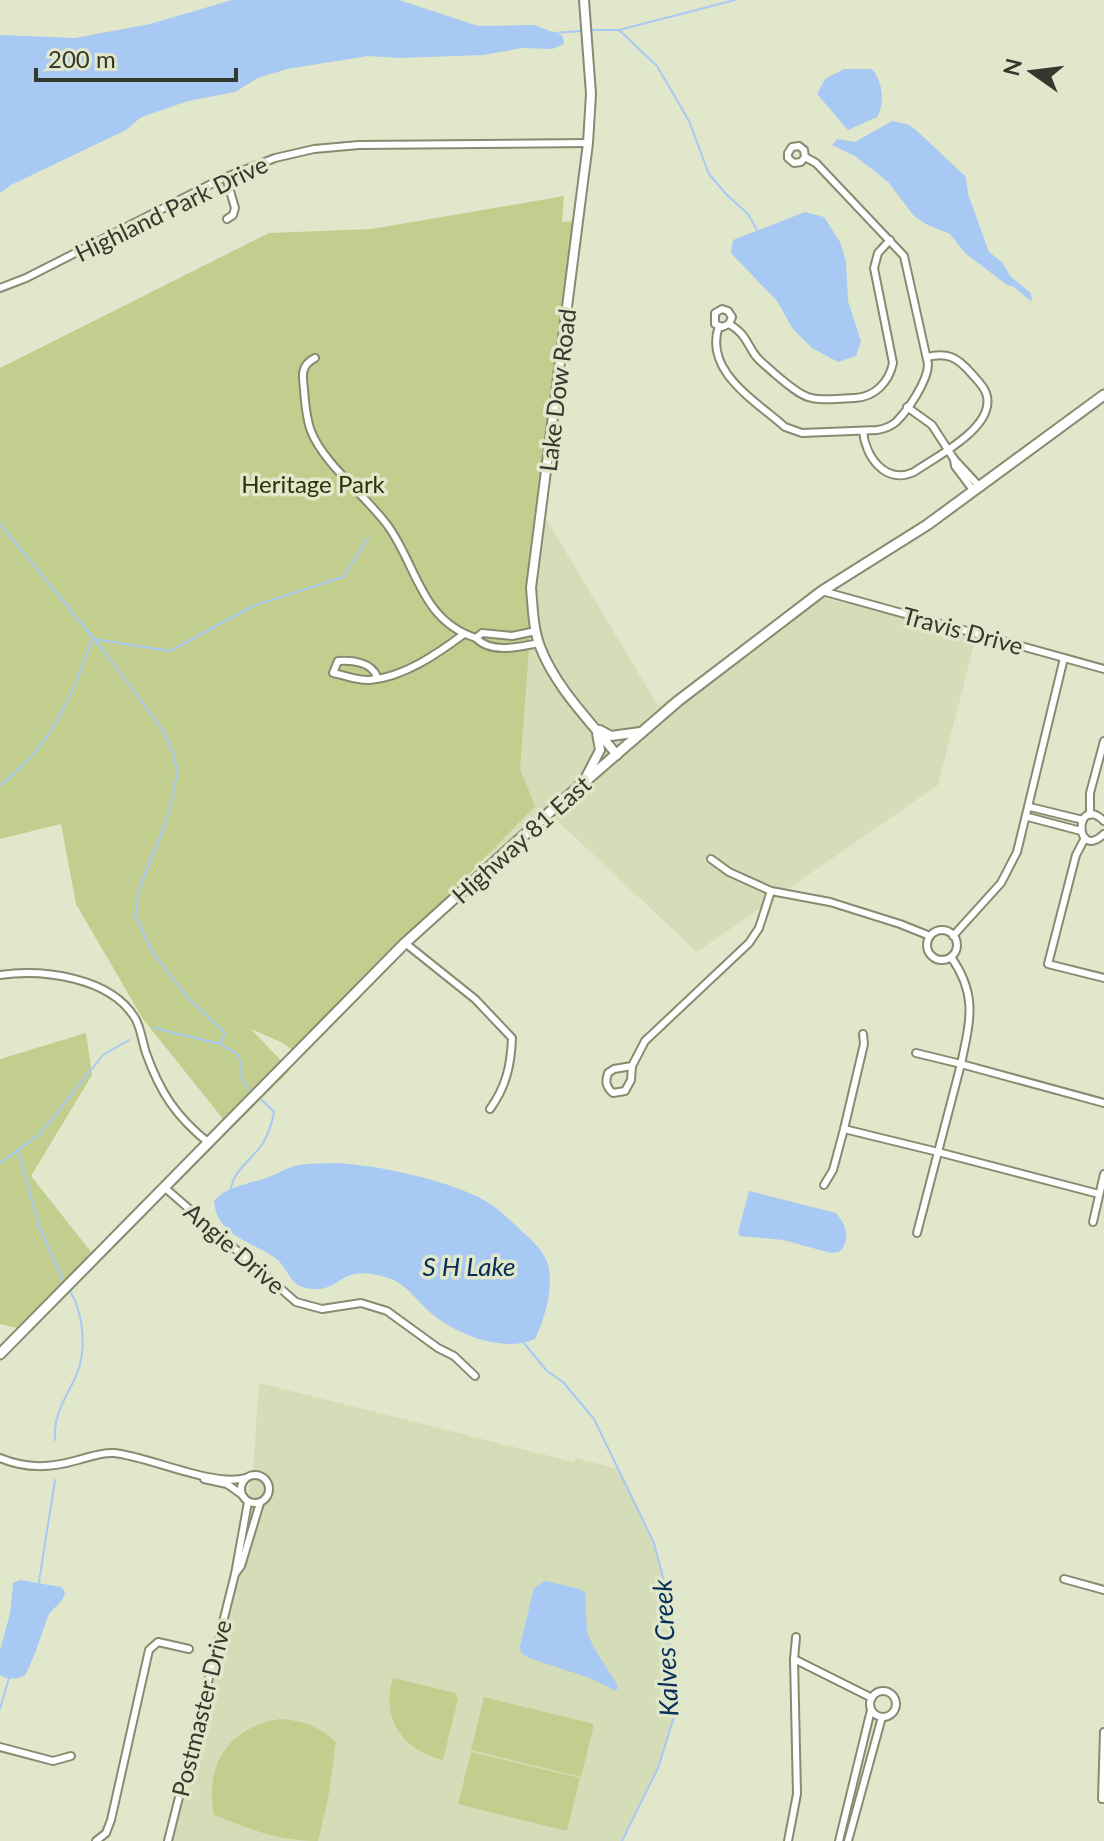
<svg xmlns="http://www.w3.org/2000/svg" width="1104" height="1841" font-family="Lato,sans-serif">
  <rect width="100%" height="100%" fill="#e1e7ca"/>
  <g fill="#d4dcb8">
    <polygon points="540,509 658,706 820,597 976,636 938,785 697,952 548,812 486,873"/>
    <polygon points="259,1383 574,1462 575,1458 618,1469 654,1543 659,1559 667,1593 674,1688 674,1717 668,1738 658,1768 622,1841 169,1841 218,1641 248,1502 250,1476 253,1470"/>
  </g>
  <g fill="#c2ce8d">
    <polygon points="564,196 562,222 582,221 539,515 520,769 535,806 296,1053 283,1043 251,1029 290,1070 231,1129 143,1019 76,904 61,824 0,839 0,368 269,233 372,229"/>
    <polygon points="86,1033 92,1075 31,1176 99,1262 31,1331 0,1324 0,1059"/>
    <path d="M 393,1678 L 455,1693 L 458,1699 L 443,1760 C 403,1751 380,1718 393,1678 Z"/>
    <polygon points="484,1697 594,1724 581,1777 471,1750"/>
    <path d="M 280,1719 C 302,1720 320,1727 336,1742 L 328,1799 L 318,1841 C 280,1841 249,1829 214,1815 C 204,1766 228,1727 280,1719 Z"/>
    <polygon points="471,1752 580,1778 567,1831 458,1804"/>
  </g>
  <g fill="#a7c9f4">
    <polygon points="232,0 399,0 478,26 534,25 563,36 564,44 552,49 522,48 483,55 400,58 368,56 287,69 258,78 235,92 188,101 150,114 140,118 126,130 11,185 0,193 0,35 75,38 150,24"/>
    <path d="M 844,69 L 872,69 C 883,82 885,103 877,117 L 848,130 L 817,94 L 825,79 Z"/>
    <polygon points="892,121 907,124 915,129 966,177 968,194 989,252 1002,262 1011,277 1031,293 1032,302 1014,287 1007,285 965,253 950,234 926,224 914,216 889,183 877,173 855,156 832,145 837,139 855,142"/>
    <polygon points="805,212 824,217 840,242 846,261 848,301 861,341 856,356 838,362 812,348 793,329 777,301 731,253 733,240"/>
    <path d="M 332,1163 C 375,1164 456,1181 492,1205 C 503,1213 514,1224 524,1233 C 532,1241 544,1251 547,1262 C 555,1284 545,1319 535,1339 C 504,1353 458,1335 432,1314 C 420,1304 406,1284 391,1279 C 380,1275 365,1272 354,1274 C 339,1278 332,1290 315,1289 C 286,1288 292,1270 274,1257 C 251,1241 217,1236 214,1201 C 227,1186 249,1184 266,1178 C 276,1175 284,1169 295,1166 C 307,1163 320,1164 332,1163 Z"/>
    <path d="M 749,1191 L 836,1213 C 847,1225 851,1241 839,1252 L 831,1253 L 783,1240 L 740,1236 L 738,1233 Z"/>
    <path d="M 20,1580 L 61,1587 L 65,1592 C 63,1605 51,1607 47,1619 C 40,1638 35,1657 25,1675 C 18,1680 7,1680 0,1675 L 0,1650 L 10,1614 L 13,1583 Z"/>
    <polygon points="545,1581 580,1589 585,1593 587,1632 594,1648 618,1686 616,1691 590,1678 529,1658 521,1653 520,1646 534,1588"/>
  </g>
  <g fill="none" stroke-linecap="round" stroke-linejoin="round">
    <g stroke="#a7c9f4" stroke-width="2">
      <polyline points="593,30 619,30 735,0"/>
      <polyline points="619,30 657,66 689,121 709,174 726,194 748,214 757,230"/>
      <polyline points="554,33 581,31"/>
      <polyline points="0,524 104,651 162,729 173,753 177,770 174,792 165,825 140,886 135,915 153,953 188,998 225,1033 220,1044"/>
      <polyline points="94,639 170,651 253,606 343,577 368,538"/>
      <path d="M 0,785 C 50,748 72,697 92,640"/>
      <polyline points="154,1028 220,1044 239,1055 242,1080 250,1090"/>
      <polyline points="18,1150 39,1226 63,1280"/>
      <polyline points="0,1163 40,1134 103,1055 129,1040"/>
      <path d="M 231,1191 C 231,1172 253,1159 263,1143 C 269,1133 272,1123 274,1112 L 262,1100"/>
      <polyline points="523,1342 547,1371 563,1382 594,1419 654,1543 667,1593 674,1717 658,1768 622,1841"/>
      <path d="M 55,1440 C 53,1414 66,1398 76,1376 C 87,1352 84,1314 70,1291"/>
      <polyline points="39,1582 55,1480"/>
      <polyline points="0,1709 9,1678"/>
    </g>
    <g stroke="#868b71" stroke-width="10">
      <g id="street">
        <polyline points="226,177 235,208 233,215 227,219"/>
        <polyline points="0,288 26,278 221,179 275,158 314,149 359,145 588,143"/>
        <path d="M 729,324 L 732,317 L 728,311 L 722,309 L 715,313 L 715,324 L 722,327 L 729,324 C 743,332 745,339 753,352 C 758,361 768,367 775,374 C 810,404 810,400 855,398 C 875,397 889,382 893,363 L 874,268 L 878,253 L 890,240"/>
        <path d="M 719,326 C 703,371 756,401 785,427 L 802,433 L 877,430 C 884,429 890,427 896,422 C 908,410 928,381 928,364 L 904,256 L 816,163 L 805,157 L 801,162 L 794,163 L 788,158 L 788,153 L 792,147 L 799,146 L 804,150 L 805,157"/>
        <path d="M 315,358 C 301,365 302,375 304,389 C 305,403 306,418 311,431 C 323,463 367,497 388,526 C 417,566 421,621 476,638"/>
        <polyline points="907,407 932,425 954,459"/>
        <path d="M 863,431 C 865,456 885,485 914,472 C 937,456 998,426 986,393 C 983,385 976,379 971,373 C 957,357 947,352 927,357"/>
        <polyline points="973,490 955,466 954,459 979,486"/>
        <polyline points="822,591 1104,669"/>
        <path d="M 536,631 L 512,636 L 482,633 L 476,638 C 491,654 519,647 539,643"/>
        <path d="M 377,677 C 372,662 352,660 338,661 L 333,673 C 344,675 358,681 370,680 C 404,677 437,654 464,634"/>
        <polyline points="1030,807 1083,820"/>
        <polyline points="1090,815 1090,793 1104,741"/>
        <polyline points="1028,817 1081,831"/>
        <path d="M 1104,821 C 1074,793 1074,862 1104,834"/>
        <polyline points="1085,838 1076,855 1048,964 1104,978"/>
        <polyline points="711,859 729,872 771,891 830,902 900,924 930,936"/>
        <circle cx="942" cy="945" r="15"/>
        <polyline points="953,936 1001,883 1017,852 1064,658"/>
        <path d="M 405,943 L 475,999 L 512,1038 C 511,1065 506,1087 490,1109"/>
        <path d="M 0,975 C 43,969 110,977 135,1018 C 141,1028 142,1041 146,1053 C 160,1092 176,1117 209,1143"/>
        <polyline points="863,1034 864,1044 844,1129 938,1152 917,1233"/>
        <path d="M 916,1053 L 961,1064 C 970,1021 978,995 951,957"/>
        <path d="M 632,1066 L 631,1080 L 625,1091 L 613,1093 C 606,1087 605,1082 608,1073 L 614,1069 L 632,1066 L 645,1041 L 749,943 L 759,928 L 771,891"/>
        <polyline points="824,1185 833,1170 844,1129"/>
        <polyline points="164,1187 296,1302 322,1309 361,1303 387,1311 438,1348 454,1356 475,1376"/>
        <polyline points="1099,1194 938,1152 961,1064 1104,1103"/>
        <polyline points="1093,1222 1104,1174"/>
        <path d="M 0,1458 C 27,1469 50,1468 78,1460 C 90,1457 101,1452 114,1453 C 151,1457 212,1487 246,1478"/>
        <circle cx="255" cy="1489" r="14"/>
        <polyline points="204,1479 227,1484 241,1494"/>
        <polyline points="235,1574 241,1566 260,1503"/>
        <polyline points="1064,1579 1104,1590"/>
        <polyline points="794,1659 796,1637"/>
        <circle cx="883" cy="1704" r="13"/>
        <polyline points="0,1747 53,1761 71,1756"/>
        <polyline points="1102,1799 1104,1732"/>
        <polyline points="96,1841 106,1833 111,1820 149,1650 158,1642 189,1649"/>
        <polyline points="168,1841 235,1574 248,1502"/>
        <polyline points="788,1841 797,1794 794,1659 872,1698"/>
        <polyline points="839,1841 871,1710"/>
        <polyline points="848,1841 882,1717"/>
      </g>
    </g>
    <g stroke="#868b71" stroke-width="12">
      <g id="secondary">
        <path d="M 584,0 L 591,94 L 588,143 L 531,588 C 533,609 533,630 541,649 C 557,689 591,722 617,755"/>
        <polyline points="600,730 611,736 640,732"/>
        <polyline points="585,779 600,750 597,733"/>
      </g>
    </g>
    <g stroke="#868b71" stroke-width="13">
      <polyline id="primary" points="0,1354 405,943 552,810 678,701 822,591 927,525 1104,395"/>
    </g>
    <use href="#street" stroke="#fff" stroke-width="6"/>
    <use href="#secondary" stroke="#fff" stroke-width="8"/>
    <use href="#primary" stroke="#fff" stroke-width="9"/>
  </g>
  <g text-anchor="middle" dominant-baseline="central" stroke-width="7" stroke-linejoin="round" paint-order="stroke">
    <g font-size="24" fill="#35382c" stroke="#e1e7ca">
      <text transform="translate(171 208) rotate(-26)">Highland Park Drive</text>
      <text transform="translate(557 390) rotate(-83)">Lake Dow Road</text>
      <text transform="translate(963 630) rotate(15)">Travis Drive</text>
      <text transform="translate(521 839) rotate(-42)">Highway 81 East</text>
      <text transform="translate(235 1248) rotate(41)">Angie Drive</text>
      <text transform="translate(201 1708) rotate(-76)">Postmaster Drive</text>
    </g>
    <g font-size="24" fill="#2c320a" stroke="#e1e7ca">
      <text x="313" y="483">Heritage Park</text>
    </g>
    <g font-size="26" font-style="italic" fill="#062e59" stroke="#e1e7ca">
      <text x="469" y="1266">S H Lake</text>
      <text transform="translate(665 1648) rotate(-93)">Kalves Creek</text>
    </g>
  </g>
  <g transform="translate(1032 72) rotate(284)" stroke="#e1e7ca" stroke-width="6" paint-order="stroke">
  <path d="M0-6L14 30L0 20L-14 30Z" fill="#35382c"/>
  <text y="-12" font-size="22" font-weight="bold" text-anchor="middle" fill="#35382c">N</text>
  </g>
  <path d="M36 68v12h200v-12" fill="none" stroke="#35382c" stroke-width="4"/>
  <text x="48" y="68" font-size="24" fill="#35382c" stroke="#e1e7ca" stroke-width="6" paint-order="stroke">200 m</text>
</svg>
